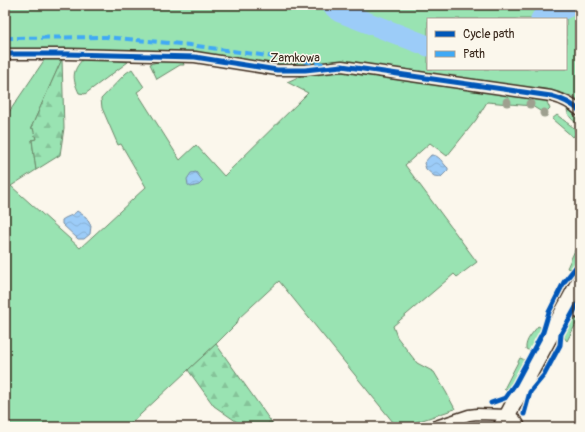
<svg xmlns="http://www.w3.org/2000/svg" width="585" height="432" font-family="Pangolin,sans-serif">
  <defs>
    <pattern id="forest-firs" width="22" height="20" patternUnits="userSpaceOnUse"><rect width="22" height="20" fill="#99e3b2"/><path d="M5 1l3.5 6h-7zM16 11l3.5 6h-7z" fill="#85c399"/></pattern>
    <pattern id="water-waves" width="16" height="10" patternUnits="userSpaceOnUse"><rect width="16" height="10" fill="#9cccf8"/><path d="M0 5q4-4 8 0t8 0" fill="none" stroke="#87afd4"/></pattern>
  </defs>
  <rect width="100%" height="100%" fill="#fbf7ec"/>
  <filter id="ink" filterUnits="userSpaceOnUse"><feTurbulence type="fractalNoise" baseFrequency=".025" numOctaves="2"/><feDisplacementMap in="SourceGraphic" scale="8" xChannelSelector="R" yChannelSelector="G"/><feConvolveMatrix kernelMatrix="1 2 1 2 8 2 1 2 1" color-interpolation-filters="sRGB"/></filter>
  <g filter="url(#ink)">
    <g fill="#99e3b2" stroke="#6a8668" fill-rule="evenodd">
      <path d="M 5,5 L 580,5 L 580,102 L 571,96 L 549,90 L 343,63 L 291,68 L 5,50 ZM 428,19 L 566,19 L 566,69 L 428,69 Z"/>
      <polygon points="45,59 62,59 31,128 33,128 36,139 32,140 36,170 11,186 80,248 146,187 121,144 118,145 102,108 101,99 126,73 132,69 144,87 137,92 180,160 196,145 224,176 308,93 287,82 305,74 342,72 545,100 547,102 550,109 545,114 532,106 487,102 476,120 447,156 430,143 405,165 477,262 457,277 454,274 393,326 397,337 417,363 434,372 446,392 455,409 402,427 397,427 279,281 239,318 237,323 216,344 127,427 5,427 5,118"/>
      <path d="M 83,59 L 103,59 L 128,62 L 85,94 L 79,93 C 72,78 72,71 83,59 Z"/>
      <polygon points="161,61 183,62 184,65 180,65 157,79 150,64"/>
      <path d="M 567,108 L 580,121 L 580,126 C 574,121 567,117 567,108 Z"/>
      <polygon points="557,115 574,128 576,134 573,137 552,119"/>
      <polygon points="580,239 580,258 572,270 567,268"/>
      <polygon points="574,316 579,318 567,341 563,336"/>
      <path d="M 538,326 L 542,328 L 530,351 L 526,349 C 525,340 533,333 538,326 Z"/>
      <polygon points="520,358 525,360 510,386 506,389 504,389"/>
    </g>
    <g fill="url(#forest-firs)" stroke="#6a8668">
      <polygon points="62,59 64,128 60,155 36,170 32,140 36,139 33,128 31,128"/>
      <polygon points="216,344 272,423 275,427 245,427 237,422 214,406 188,370"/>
    </g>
    <g fill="url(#water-waves)" stroke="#758ba1">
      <path d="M 431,155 C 440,155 442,163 448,168 L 448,170 L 441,177 L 434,176 L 426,169 L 424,163 Z"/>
      <polygon points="196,172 203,181 199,185 191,187 188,185 187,179 191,173"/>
      <path d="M 77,211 L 86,217 L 91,226 L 90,234 L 84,239 L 78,239 L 62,224 L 62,220 C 67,216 73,216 77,211 Z"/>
    </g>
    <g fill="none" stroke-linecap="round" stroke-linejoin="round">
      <g stroke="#9cccf8" stroke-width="21">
        <polyline points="332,5 340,12 428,46"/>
        <polyline points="541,19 572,5"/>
      </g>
      <g stroke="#3b2a1e" stroke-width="8">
        <polyline id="lane" points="567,307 580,317"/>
      </g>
      <g stroke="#3b2a1e" stroke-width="13">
        <g id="street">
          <path d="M 5,54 L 68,54 L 195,57 L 277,70 L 305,70 L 342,66 L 551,96 C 563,99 571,103 580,111"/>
          <path d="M 433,427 L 469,415 L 477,414 L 508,415 C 513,417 518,421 520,427"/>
        </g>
      </g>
      <g stroke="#3b2a1e" stroke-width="18">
        <polyline id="secondary" points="501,427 580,280"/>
      </g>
      <use href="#lane" stroke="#fbf7ec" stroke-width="5"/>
      <use href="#street" stroke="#fbf7ec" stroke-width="10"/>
      <use href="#secondary" stroke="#fbf7ec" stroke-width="15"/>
      <g stroke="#3fa9f5" stroke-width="4" stroke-dasharray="8 4" stroke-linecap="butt">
        <polyline points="5,38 106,37 190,45 324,64"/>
        <polyline points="483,425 483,427"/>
      </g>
      <g stroke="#fbf7ec" stroke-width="8">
        <g id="cycleway">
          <path d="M 5,54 L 68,54 L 195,57 L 277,70 L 305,70 L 342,66 L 551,96 C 563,99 571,103 580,111"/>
          <polyline points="491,403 505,398 515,384 543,332 549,312 564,282 580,262"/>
          <polyline points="524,414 530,392 544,375 560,345 561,334 580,300"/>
        </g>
      </g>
      <use href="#cycleway" stroke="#0057b8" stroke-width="5"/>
    </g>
    <g fill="#9ea08f">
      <circle cx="507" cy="102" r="4.5"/>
      <circle cx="530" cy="104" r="4.5"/>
      <circle cx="544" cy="113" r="4.5"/>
    </g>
  </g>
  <g text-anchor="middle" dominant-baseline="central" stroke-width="3" stroke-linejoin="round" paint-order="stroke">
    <g font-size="12" fill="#3b2a1e" stroke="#fbf7ec">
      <text x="295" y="58">Zamkowa</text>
    </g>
  </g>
  <rect width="585" height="432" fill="none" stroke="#fbf7ec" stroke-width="20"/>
  <rect x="10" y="10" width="565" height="412" fill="none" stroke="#3b2a1e" stroke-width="1.5" filter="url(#ink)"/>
  <rect x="427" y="18" width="140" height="52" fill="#fbf7ec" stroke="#aea59a"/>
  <rect x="435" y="31" width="20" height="6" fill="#0057b8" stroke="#aea59a"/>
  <text x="463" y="38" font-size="12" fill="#3b2a1e">Cycle path</text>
  <rect x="435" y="51" width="20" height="6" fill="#3fa9f5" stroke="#aea59a"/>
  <text x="463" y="58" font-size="12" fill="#3b2a1e">Path</text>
</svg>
